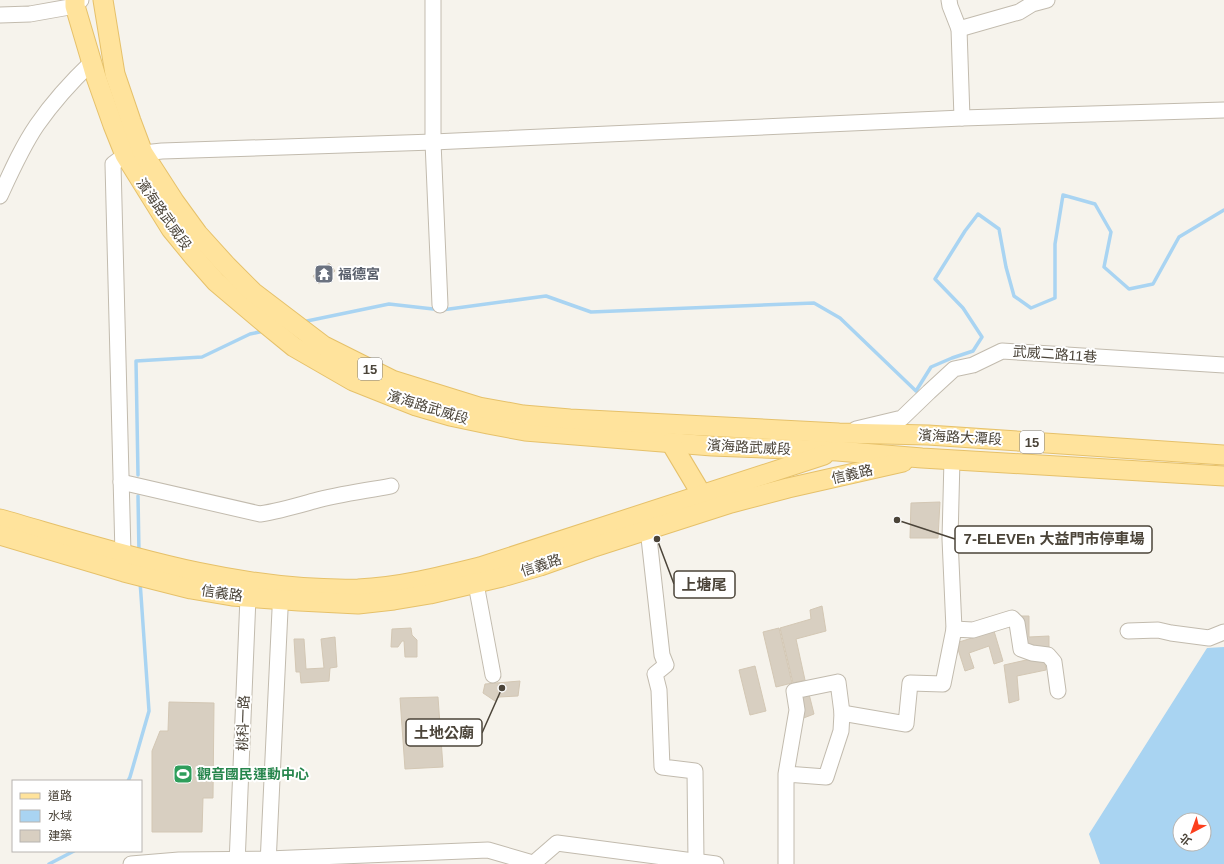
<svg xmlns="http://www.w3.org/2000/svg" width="1224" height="864" font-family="Helvetica,'Noto Sans TC',sans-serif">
  <rect width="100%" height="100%" fill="#f6f3ec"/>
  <path fill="#a9d4f2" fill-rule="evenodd" d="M 1224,647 L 1224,864 L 1100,864 L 1089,834 L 1207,648 ZM 1180,820 L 1204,820 L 1204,844 L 1180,844 Z"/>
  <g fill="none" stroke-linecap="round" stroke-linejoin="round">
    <g stroke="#a9d4f2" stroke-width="3.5">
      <polyline points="307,321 389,304 442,310 546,296 591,312 814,303 840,318 916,391 931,367 952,358 973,351 982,337 963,308 935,279 965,231 978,214 999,229 1006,267 1014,296 1031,308 1055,298 1055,244 1063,195 1095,204 1111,232 1104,267 1129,289 1153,284 1179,237 1224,210"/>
      <polyline points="138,475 136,361 202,357 250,334 264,331"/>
      <polyline points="138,496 139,553"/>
      <polyline points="128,781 130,777 149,711 140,581"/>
      <polyline points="49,864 74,851"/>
    </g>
  </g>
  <g fill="#d8cfc1" stroke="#d3c7b4">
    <polygon points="329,263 335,271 319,284 313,276"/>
    <polygon points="940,502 938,538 910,538 911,503"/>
    <polygon points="822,606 826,631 796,639 805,680 793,683 780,628 811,619 810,610"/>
    <polygon points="1016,616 1029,616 1029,637 1049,636 1049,648 1017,651"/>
    <polygon points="411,628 412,635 417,640 417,657 405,657 404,641 402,641 398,647 391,647 392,629"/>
    <polygon points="779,628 792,683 776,687 763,632"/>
    <polygon points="994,631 1003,661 994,664 989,646 969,653 974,668 965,671 956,643"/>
    <polygon points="335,637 337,667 330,668 329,681 301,683 300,672 296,672 294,639 304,639 306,669 324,668 321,639"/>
    <polygon points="1044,656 1046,670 1017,676 1019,700 1009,703 1004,665"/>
    <polygon points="755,666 766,711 750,715 739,670"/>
    <polygon points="520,681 518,696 499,697 495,701 483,693 485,684"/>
    <polygon points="808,690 814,714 801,719 794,694"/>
    <polygon points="438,697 443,767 405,769 400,698"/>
    <polygon points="169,702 214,703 213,798 203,798 202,832 152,832 152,751 160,731 168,731"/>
  </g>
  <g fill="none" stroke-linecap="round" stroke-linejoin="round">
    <g stroke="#c2bbae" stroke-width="17">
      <g id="minor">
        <polyline points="433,0 433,142 440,305"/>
        <polyline points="949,0 950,6 959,29 962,118"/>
        <polyline points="0,15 30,14 75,6 81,0"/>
        <polyline points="959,29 1019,12 1032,4 1047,0"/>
        <path d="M 0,196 C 11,172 22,147 37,125 C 53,102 72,81 92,62"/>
        <polyline points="856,429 902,418 929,392 954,369 973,365 1002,351 1224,365"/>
        <polyline points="952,459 950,539 954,629"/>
        <path d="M 121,482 L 260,514 C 279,511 296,506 314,501 C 339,494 365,491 391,486"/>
        <polyline points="648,529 662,655 666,665 655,674 659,690 662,767 695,771 696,861"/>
        <polyline points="123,554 113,164 125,155 162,151 433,142 962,118 1224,110"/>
        <polyline points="473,574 476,584 493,675"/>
        <polyline points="1128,631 1158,630 1171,633 1209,638 1224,632"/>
        <polyline points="842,713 906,724 910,683 943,684 954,629 973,630 1012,618 1017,623 1021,649 1032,653 1048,655 1054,662 1058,691"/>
        <polyline points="786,774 826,777 841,731 842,713 838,682 794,691 797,710 786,774 786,864"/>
        <polyline points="534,863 557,843 716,864"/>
        <polyline points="131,864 179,860 268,859 488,850 536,864"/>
        <polyline points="237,864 248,597 250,586"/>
        <polyline points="268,864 281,589"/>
      </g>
    </g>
    <g stroke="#e6c16a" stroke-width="21">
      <g id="major">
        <polyline points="75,0 75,6 96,77 113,125 125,155 171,229 194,257 216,282 267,325 294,347 353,381 416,406 450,416 488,424 525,431 712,446 837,451 922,458 1224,476"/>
        <polyline points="103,0 115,74 131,121 143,153 174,201 198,234 227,266 253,292 324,346 392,380 479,407 523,415 570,419 839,433 928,435 1224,455"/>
        <polyline points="671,443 702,495"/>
        <path d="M 0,519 C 116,552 235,592 358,589 C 399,587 440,577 480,567 L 824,455"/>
        <polyline points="0,535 124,572 191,589 232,596 299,601 358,604 394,600 430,594 502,577 540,566 591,548 731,503 788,488 903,462"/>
      </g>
    </g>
    <use href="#minor" stroke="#fff" stroke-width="15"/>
    <use href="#major" stroke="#ffe39c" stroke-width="19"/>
  </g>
  <defs>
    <g id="temple-square" transform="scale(1)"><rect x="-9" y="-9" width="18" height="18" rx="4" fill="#6b7280" stroke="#fff"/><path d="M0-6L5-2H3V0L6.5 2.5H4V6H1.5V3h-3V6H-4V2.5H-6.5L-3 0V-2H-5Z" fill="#fff"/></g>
    <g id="stadium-square" transform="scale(1)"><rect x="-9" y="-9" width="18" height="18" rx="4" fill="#2e9e5b" stroke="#fff"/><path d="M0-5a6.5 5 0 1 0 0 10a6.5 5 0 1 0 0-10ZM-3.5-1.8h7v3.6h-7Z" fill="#fff"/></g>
  </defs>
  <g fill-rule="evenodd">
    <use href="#temple-square" x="324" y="274"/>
    <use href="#stadium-square" x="183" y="774"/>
  </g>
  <g text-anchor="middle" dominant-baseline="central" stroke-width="4" stroke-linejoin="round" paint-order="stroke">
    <g fill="#fff" stroke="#817c74" stroke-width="1">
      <rect x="358" y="358" width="24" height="22" rx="3"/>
      <rect x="1020" y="431" width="24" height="22" rx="3"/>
    </g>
    <g font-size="13" font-weight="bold" fill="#4b4439">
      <text x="370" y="369">15</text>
      <text x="1032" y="442">15</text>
    </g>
    <g font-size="14" fill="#4b4439" stroke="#fff">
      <text transform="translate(164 214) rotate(55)">濱海路武威段</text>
      <text transform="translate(1055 354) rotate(4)">武威二路11巷</text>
      <text transform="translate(428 407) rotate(17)">濱海路武威段</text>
      <text transform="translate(960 437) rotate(3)">濱海路大潭段</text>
      <text transform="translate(749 447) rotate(3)">濱海路武威段</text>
      <text transform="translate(852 474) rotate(-13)">信義路</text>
      <text transform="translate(541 565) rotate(-18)">信義路</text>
      <text transform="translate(222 593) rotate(8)">信義路</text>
      <text transform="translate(243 723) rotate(-88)">桃科一路</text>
    </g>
    <g font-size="14" font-weight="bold" fill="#5b616d" stroke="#fff" text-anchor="start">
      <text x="338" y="274">福德宮</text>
    </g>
    <g font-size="14" font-weight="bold" fill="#27864d" stroke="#fff" text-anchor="start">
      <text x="197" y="774">觀音國民運動中心</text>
    </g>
  </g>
  <path fill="none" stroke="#4b4439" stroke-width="1.5" d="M897 520L955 539M657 539L674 584M502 688L482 733"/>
  <g fill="#4b4439" stroke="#fff" stroke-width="1.5">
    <circle cx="897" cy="520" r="4"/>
    <circle cx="657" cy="539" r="4"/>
    <circle cx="502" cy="688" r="4"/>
  </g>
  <g fill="#fff" stroke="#4b4439" stroke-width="1.5">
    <rect x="955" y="526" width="197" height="27" rx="4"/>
    <rect x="674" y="571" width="61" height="27" rx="4"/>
    <rect x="406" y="719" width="76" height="27" rx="4"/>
  </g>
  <g font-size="15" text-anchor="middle" font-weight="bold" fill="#4b4439">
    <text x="1054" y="544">7-ELEVEn 大益門市停車場</text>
    <text x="704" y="590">上塘尾</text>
    <text x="444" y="738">土地公廟</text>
  </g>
  <rect x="12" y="780" width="130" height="72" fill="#ffffff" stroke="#b7b4b0"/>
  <rect x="20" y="793" width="20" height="6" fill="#ffe39c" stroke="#b7b4b0"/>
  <text x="48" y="800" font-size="12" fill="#4b4439">道路</text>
  <rect x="20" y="810" width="20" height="12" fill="#a9d4f2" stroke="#b7b4b0"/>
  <text x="48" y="820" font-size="12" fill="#4b4439">水域</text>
  <rect x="20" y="830" width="20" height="12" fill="#d8cfc1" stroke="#b7b4b0"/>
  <text x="48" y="840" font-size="12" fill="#4b4439">建築</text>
  <g transform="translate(1192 832) rotate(221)"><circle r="19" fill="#ffffff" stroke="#b7b4b0"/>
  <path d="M0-3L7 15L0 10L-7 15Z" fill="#fc3f1d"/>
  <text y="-6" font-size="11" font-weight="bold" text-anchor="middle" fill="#4b4439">北</text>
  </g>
</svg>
